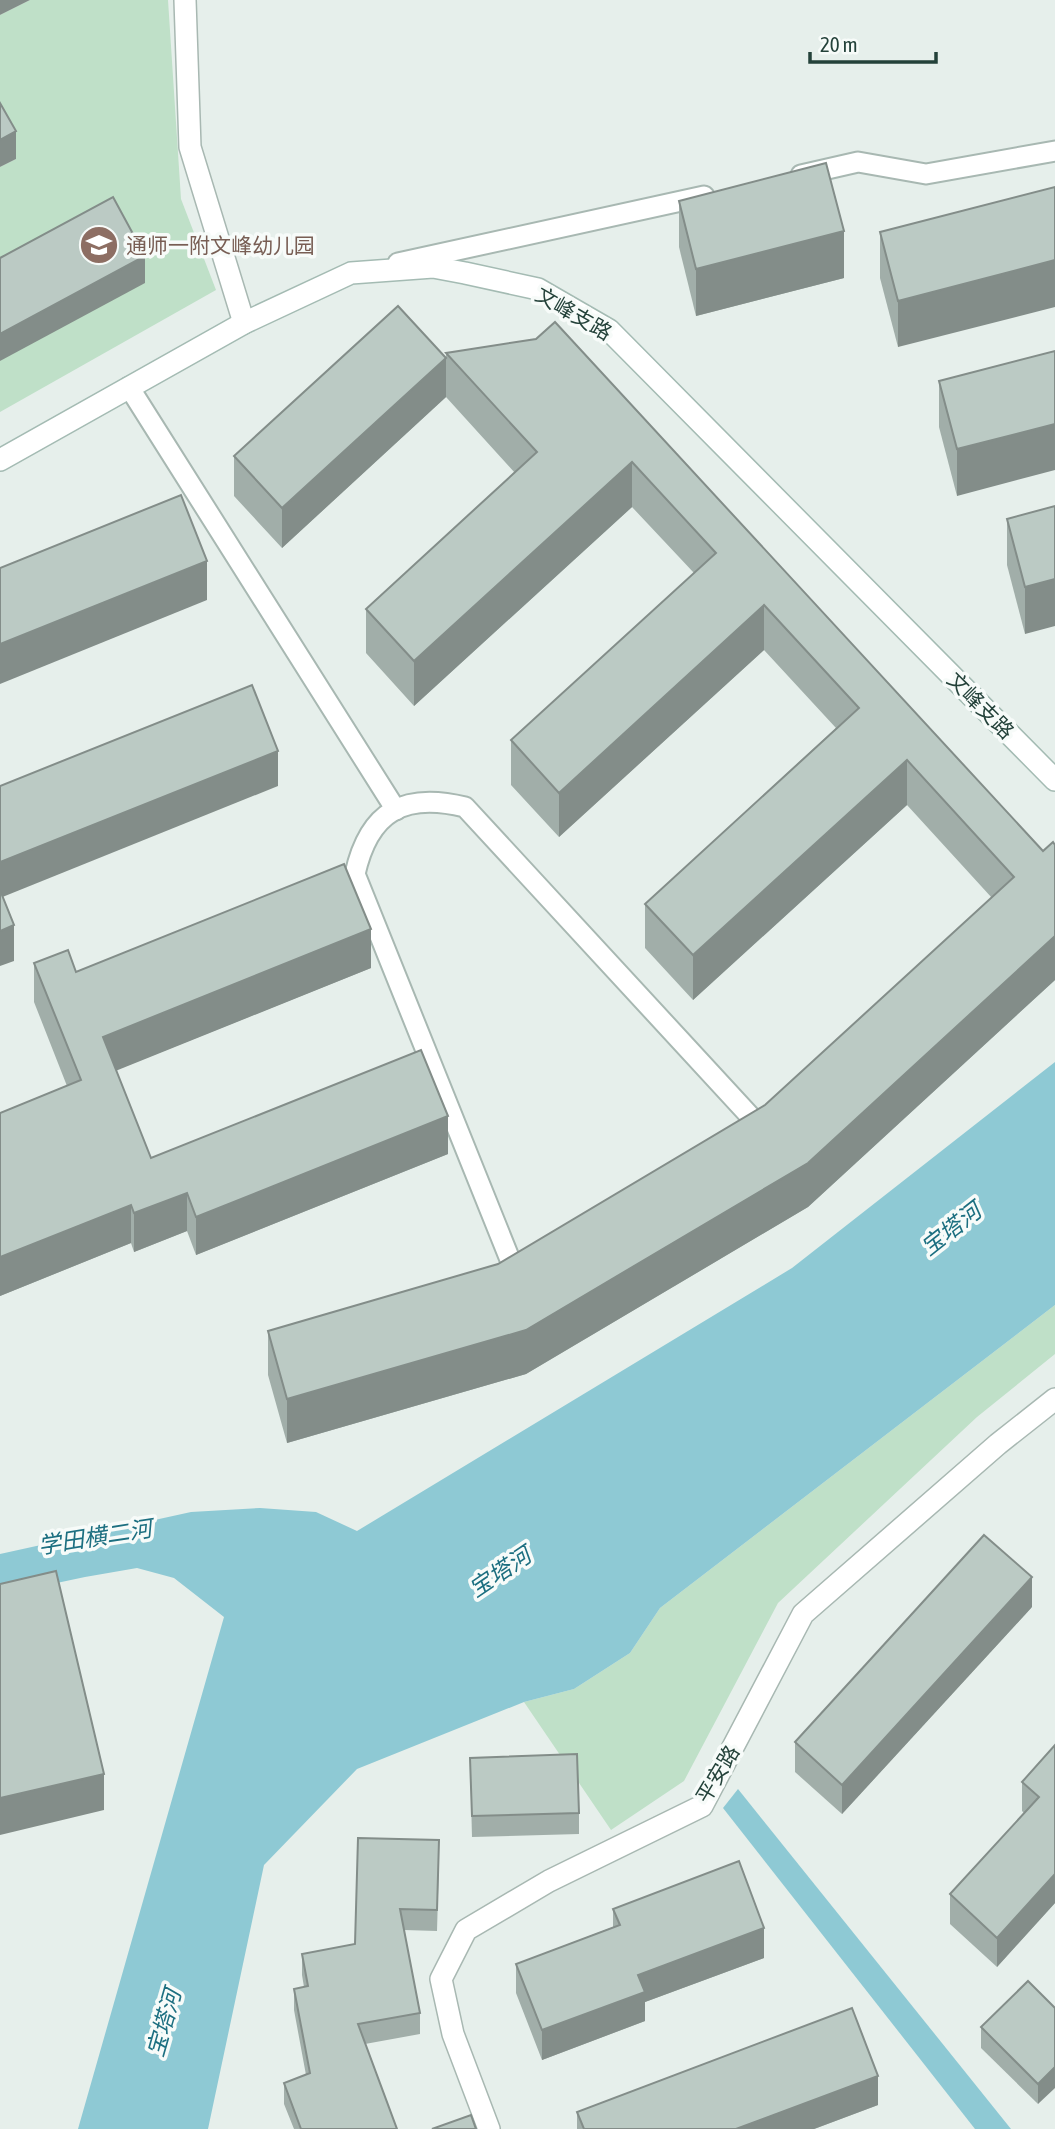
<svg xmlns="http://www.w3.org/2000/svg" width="1055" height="2129" font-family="'Asap Condensed','Noto Sans SC',sans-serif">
  <rect width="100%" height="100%" fill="#e6efeb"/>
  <g fill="#bfe0c8">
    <polygon points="30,0 168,0 181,199 216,290 0,412 0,167 16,159 0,130 0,15"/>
    <polygon points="1055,1305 1055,1354 977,1417 778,1603 684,1781 611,1830 524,1702 574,1689 630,1653 660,1608"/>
  </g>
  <g fill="#8ec9d4">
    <polygon points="1055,1062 1055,1305 660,1608 630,1653 574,1689 524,1702 357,1769 264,1865 208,2129 78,2129 224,1617 174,1578 137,1568 85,1577 0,1595 0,1554 191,1512 260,1508 316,1512 357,1531 792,1268"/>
    <polygon points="738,1789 1011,2129 975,2129 723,1808"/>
  </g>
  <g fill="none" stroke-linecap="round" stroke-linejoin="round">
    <g stroke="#a8b8b2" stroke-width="23">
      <g id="lane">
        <polyline points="801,175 858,162 926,174 1055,151"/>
        <polyline points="398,263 704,196"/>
        <polyline points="129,387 396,810"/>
        <path d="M 517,1277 L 355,874 C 369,811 404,792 465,807 L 762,1129"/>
      </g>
    </g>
    <g stroke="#a8b8b2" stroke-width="24">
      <g id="street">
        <polyline points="185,0 190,147 244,323"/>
        <polyline points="489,2129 453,2034 441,1979 466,1930 549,1881 702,1806 803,1614 998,1444 1055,1399"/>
      </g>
    </g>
    <g stroke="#a4bbb3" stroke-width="24">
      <polyline id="secondary" points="0,460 244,323 351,273 433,267 465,273 538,289 609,330 1055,780"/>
    </g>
    <use href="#lane" stroke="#fff" stroke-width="19"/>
    <use href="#street" stroke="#fff" stroke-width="21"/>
    <use href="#secondary" stroke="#fff" stroke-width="21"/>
  </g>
  <g fill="#a1aea9">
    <polygon points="1055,187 898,347 880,278 880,232"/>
    <polygon points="679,201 844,278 696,316 679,247"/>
    <polygon points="536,339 1043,851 1055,845 1055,980 808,1207 526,1374 287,1443 268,1375 268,1331 498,1264 765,1105 992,898 907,805 693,1000 645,948 645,904 836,728 764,650 559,837 511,785 511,740 694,573 632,507 414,706 366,653 366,609 515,473 446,397 282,548 234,496 234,456 446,358 446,353"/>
    <polygon points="1055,351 957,496 939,427 939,381"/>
    <polygon points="1055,506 1025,634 1007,565 1007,519"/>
    <polygon points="34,963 76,972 371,968 116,1070 151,1158 448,1154 196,1255 187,1231 134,1252 131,1243 0,1296 0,1113 67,1086 34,1002"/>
    <polygon points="1032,1607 842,1814 795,1772 795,1742"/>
    <polygon points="1055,1745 1055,1903 997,1967 950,1924 950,1894 1024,1813 1022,1811 1022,1782"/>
    <polygon points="470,1758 579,1813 579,1834 472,1837"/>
    <polygon points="439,1860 437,1931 404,1930 420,2013 420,2034 365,2044 397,2129 294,2129 284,2104 284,2083 306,2075 294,2010 294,1989 304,1987 302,1975 302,1954 355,1944"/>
    <polygon points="613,1909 764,1958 645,2002 645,2021 542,2060 516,1993 516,1964 613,1927"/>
    <polygon points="1055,2008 1038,2104 981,2048 981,2027"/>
    <polygon points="878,2105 814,2129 577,2129 577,2112"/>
  </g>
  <g fill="#838d89">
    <polygon points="0,0 30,0 0,15"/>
    <polygon points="16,131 16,159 0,167 0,140"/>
    <polygon points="844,231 844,278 696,316 696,269"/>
    <polygon points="145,256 145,283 0,361 0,334"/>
    <polygon points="1055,260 1055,307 898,347 898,301"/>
    <polygon points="446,358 446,397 282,548 282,508"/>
    <polygon points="1055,424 1055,470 957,496 957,449"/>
    <polygon points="632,462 632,507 414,706 414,661"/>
    <polygon points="207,561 207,600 0,684 0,644"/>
    <polygon points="1055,579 1055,626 1025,634 1025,587"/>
    <polygon points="764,605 764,650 559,837 559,793"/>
    <polygon points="278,751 278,786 0,898 0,862"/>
    <polygon points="907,760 907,805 693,1000 693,955"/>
    <polygon points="14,925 14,961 0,966 0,931"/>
    <polygon points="371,929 371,968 103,1076 103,1037"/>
    <polygon points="1055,936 1055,980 808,1207 526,1374 287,1443 287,1399"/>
    <polygon points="448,1116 448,1154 196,1255 196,1217"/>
    <polygon points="187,1193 187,1231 134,1252 134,1213"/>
    <polygon points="131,1205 131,1243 0,1296 0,1257"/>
    <polygon points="1032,1577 1032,1607 842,1814 842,1785"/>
    <polygon points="104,1774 104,1810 0,1835 0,1798"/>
    <polygon points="1055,1874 1055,1903 997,1967 997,1938"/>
    <polygon points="764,1928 764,1958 645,2002 645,2021 542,2060 542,2030 638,1975"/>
    <polygon points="1055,2067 1055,2088 1038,2104 1038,2084"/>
    <polygon points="878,2076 878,2105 814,2129 736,2129"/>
  </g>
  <g fill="#bbcac4" stroke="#838d89" stroke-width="2">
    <polygon points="0,103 16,131 0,140"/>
    <polygon points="826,163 844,231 696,269 679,201"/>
    <polygon points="1055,187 1055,260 898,301 880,232"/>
    <polygon points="113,197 145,256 0,334 0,258"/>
    <polygon points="398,306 446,358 282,508 234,456"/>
    <polygon points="555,322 1043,851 1053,842 1055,845 1055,936 808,1163 526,1330 287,1399 268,1331 498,1264 765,1105 1014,877 907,760 693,955 645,904 859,708 764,605 559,793 511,740 716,553 632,462 414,661 366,609 537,452 446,353 536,339"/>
    <polygon points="1055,351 1055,424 957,449 939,381"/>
    <polygon points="181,495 207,561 0,644 0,568"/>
    <polygon points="1055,506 1055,579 1025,587 1007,519"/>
    <polygon points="252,685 278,751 0,862 0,786"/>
    <polygon points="344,864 371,929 103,1037 151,1158 421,1050 448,1116 196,1217 187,1193 134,1213 131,1205 0,1257 0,1113 81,1080 34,963 68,950 76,972"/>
    <polygon points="0,890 14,925 0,931"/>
    <polygon points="984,1535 1032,1577 842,1785 795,1742"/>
    <polygon points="56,1571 104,1774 0,1798 0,1584"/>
    <polygon points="1055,1745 1055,1874 997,1938 950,1894 1039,1797 1022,1782"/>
    <polygon points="577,1754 579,1813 472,1816 470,1758"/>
    <polygon points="358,1838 439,1840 437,1910 400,1909 420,2013 358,2024 397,2129 301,2129 284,2083 310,2073 294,1989 308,1986 302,1954 355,1944"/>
    <polygon points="739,1861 764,1928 638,1975 645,1992 542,2030 516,1964 620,1925 613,1909"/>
    <polygon points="1028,1981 1055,2008 1055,2067 1038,2084 981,2027"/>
    <polygon points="852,2008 878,2076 736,2129 584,2129 577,2112"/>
    <polygon points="471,2115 476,2129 432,2129"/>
  </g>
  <defs>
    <g id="school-disc" transform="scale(2.0125)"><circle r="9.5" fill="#8d6e63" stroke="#f7fbf9"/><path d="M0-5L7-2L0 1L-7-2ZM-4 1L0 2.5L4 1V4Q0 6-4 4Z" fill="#fff"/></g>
  </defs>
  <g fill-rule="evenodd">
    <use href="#school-disc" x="99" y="245"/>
  </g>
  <g text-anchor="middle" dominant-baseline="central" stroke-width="7" stroke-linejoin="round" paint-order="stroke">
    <g font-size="21" fill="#785e54" stroke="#f7fbf9" text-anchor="start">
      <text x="126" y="245">通师一附文峰幼儿园</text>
    </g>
    <g font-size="21" fill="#24423a" stroke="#f7fbf9">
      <text transform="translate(574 313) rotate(30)">文峰支路</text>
      <text transform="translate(981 705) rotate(45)">文峰支路</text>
      <text transform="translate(717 1774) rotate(-59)">平安路</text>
    </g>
    <g font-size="23" font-style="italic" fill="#1c6f80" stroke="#f7fbf9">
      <text transform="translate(951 1229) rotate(-38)">宝塔河</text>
      <text transform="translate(95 1537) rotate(-9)">学田横二河</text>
      <text transform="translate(500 1572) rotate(-34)">宝塔河</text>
      <text transform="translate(164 2023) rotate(-74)">宝塔河</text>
    </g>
  </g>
  <path d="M810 52v10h126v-10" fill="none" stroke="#24423a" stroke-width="3.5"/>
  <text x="820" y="52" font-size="21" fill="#24423a" stroke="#f7fbf9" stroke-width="5" paint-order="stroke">20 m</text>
</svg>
